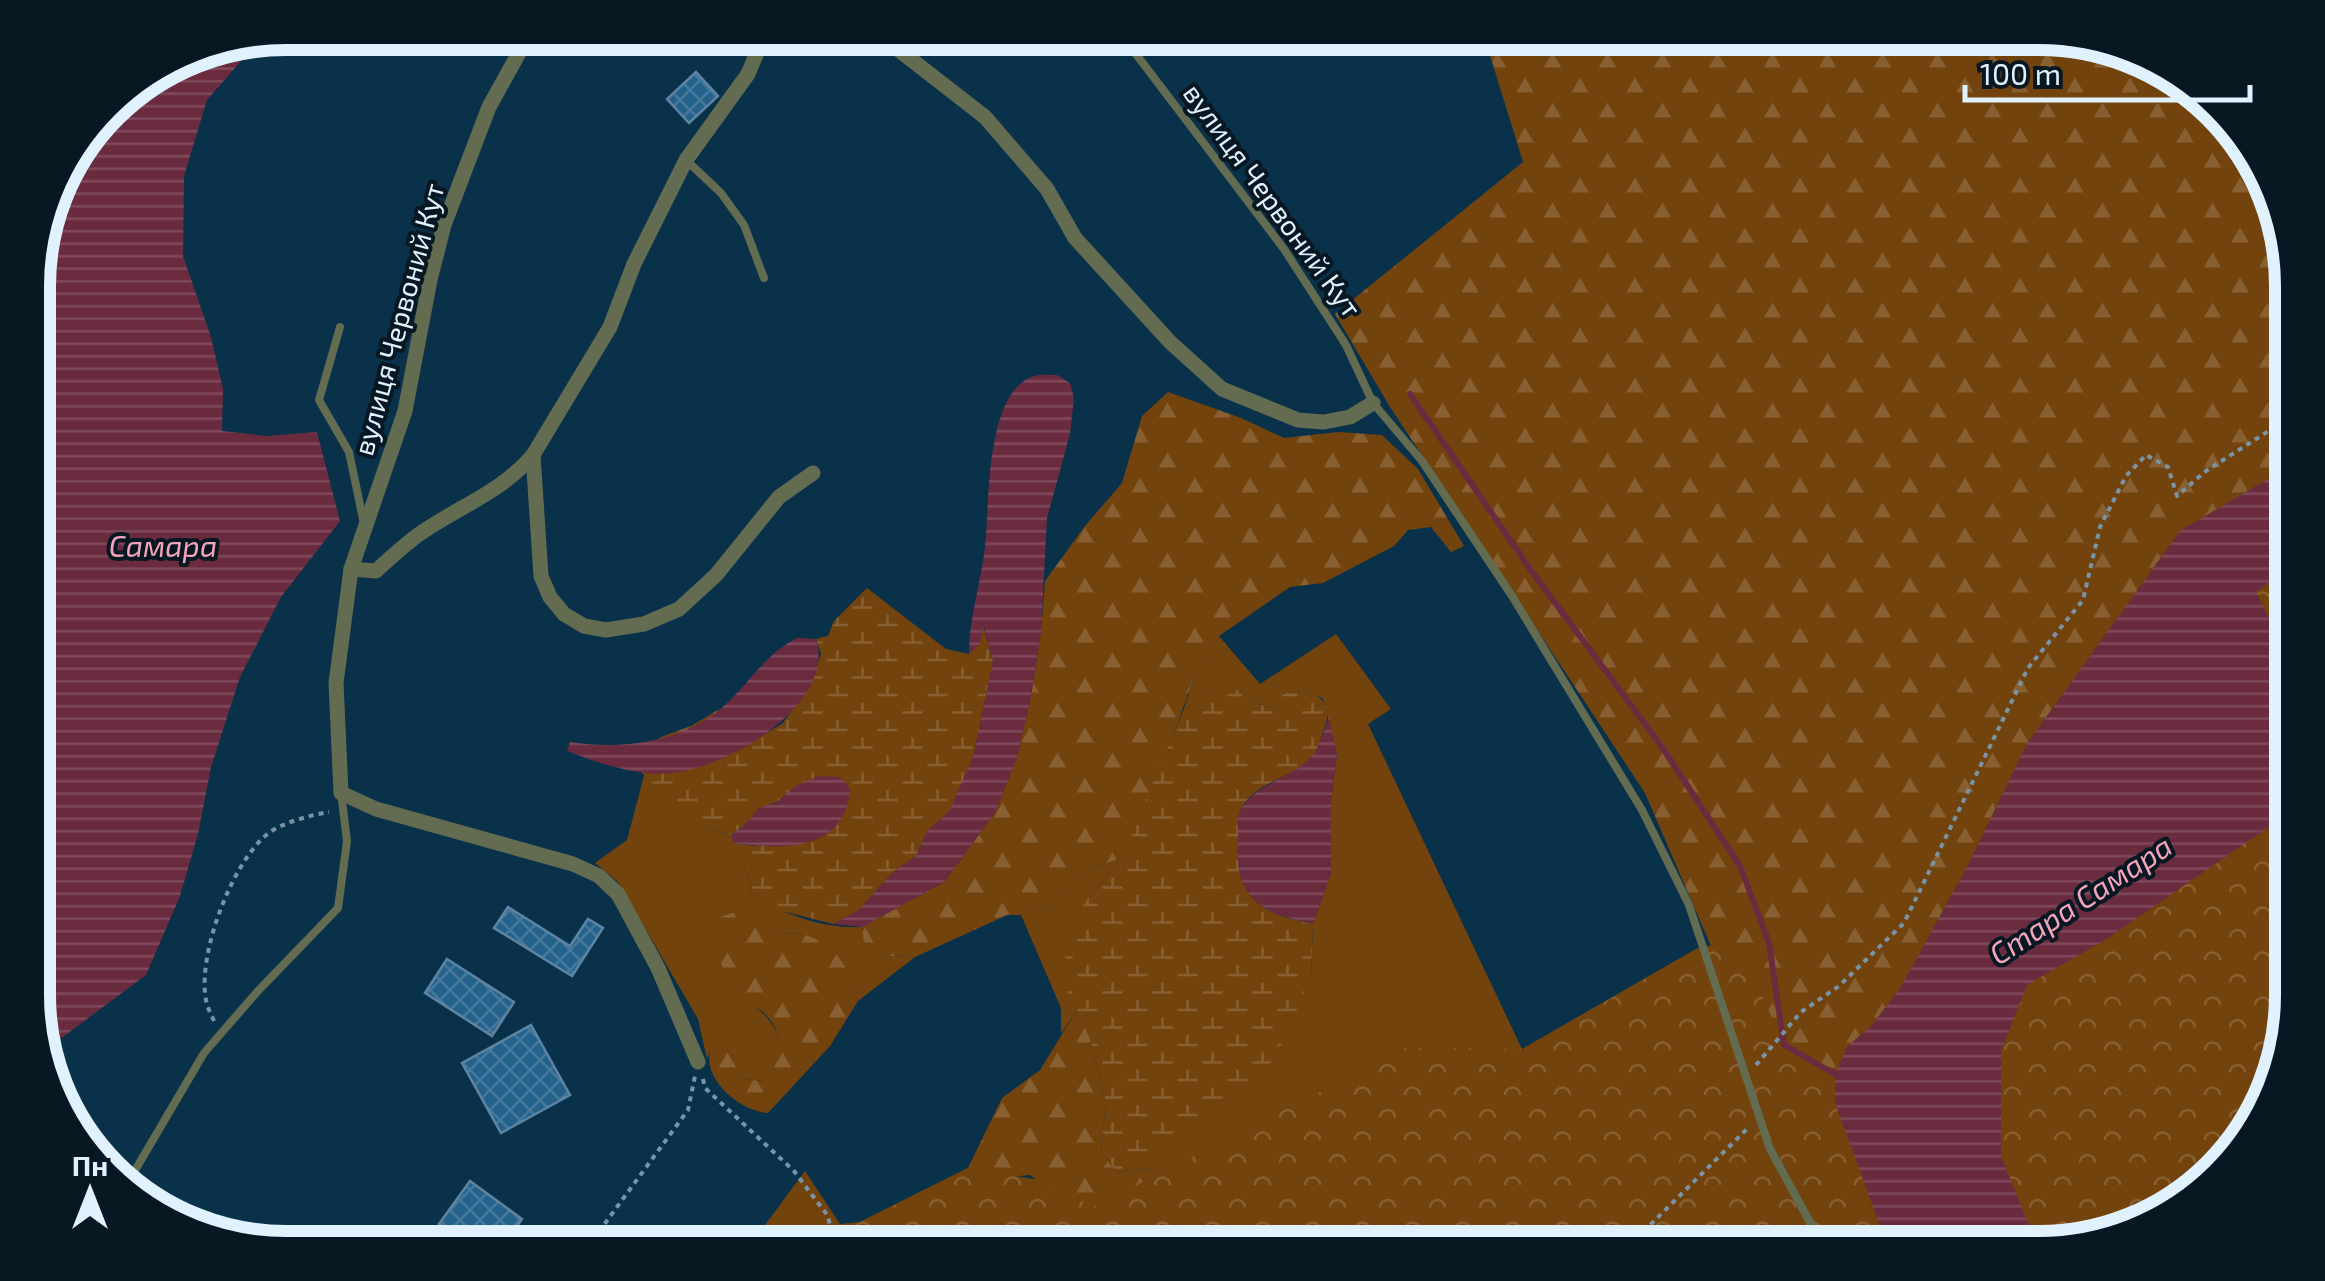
<svg xmlns="http://www.w3.org/2000/svg" width="2325" height="1281" font-family="'Exo 2',sans-serif">
  <defs>
    <pattern id="forest-firs" width="22" height="20" patternUnits="userSpaceOnUse" patternTransform="scale(2.5)"><rect width="22" height="20" fill="#73430d"/><path d="M5 1l3.5 6h-7zM16 11l3.5 6h-7z" fill="#875f31"/></pattern>
    <pattern id="wetland-marsh" width="20" height="14" patternUnits="userSpaceOnUse" patternTransform="scale(2.5)"><rect width="20" height="14" fill="#73430d"/><path d="M1 5h8M5 5V1M11 12h8M15 12V8" fill="none" stroke="#875f31"/></pattern>
    <pattern id="park-crowns" width="20" height="18" patternUnits="userSpaceOnUse" patternTransform="scale(2.5)"><rect width="20" height="18" fill="#73430d"/><path d="M2 6a3 3 0 1 1 6 0M12 15a3 3 0 1 1 6 0" fill="none" stroke="#875f31"/></pattern>
    <pattern id="water-rules" width="6" height="5" patternUnits="userSpaceOnUse" patternTransform="scale(2.5)"><rect width="6" height="5" fill="#6a2b3f"/><path d="M0 2.5h6" fill="none" stroke="#7f4a5c"/></pattern>
    <pattern id="building-cross-hatch" width="8" height="8" patternUnits="userSpaceOnUse" patternTransform="scale(2.5)"><rect width="8" height="8" fill="#24628c"/><path d="M0 0l8 8M0 8l8-8" fill="none" stroke="#44799d"/></pattern>
  </defs>
  <rect width="100%" height="100%" fill="#0a314a"/>
  <g fill="#73430d">
    <polygon points="1336,634 1391,709 1368,724 1522,1049 1696,949 1697,954 1621,1013 1179,1185 1146,1168 1176,1144 1311,977 1313,924 1331,873 1331,801 1337,754 1323,699 1308,689 1285,693 1269,707 1212,689 1183,711 1195,675 1219,636 1260,684"/>
    <path d="M 645,772 C 672,809 685,824 731,835 L 747,870 L 752,894 C 783,915 825,929 862,927 L 865,942 L 884,956 L 915,957 L 858,1001 L 846,968 L 803,934 L 783,933 L 764,920 L 749,1003 C 780,1021 794,1057 761,1081 L 744,1079 L 727,1050 L 711,1047 L 707,1059 L 698,1019 L 618,882 L 595,863 L 627,840 Z"/>
    <polygon points="1122,858 1087,899 1066,989 1077,1010 1061,1034 1061,1008 1021,915 1057,902 1084,871"/>
    <polygon points="805,1171 840,1224 860,1222 854,1232 870,1248 748,1248"/>
  </g>
  <g fill="url(#forest-firs)">
    <polygon points="1491,33 2039,33 2165,66 2250,146 2292,269 2292,465 2180,531 2027,744 1967,867 1901,987 1872,1025 1847,1047 1888,1248 1711,946 1645,793 1390,407 1335,314 1523,162 1484,36"/>
    <polygon points="1168,392 1241,418 1284,438 1338,432 1382,435 1418,469 1464,546 1451,552 1431,527 1408,530 1394,546 1323,583 1290,587 1219,636 1195,675 1158,777 1122,858 1084,871 1057,902 1021,915 1007,915 915,957 884,956 864,942 862,927 944,882 995,813 1017,757 1031,696 1041,632 1045,581 1085,526 1122,483 1142,416"/>
    <path d="M 735,912 L 764,920 L 783,933 L 803,934 L 830,945 L 846,968 L 858,1001 L 830,1046 L 768,1113 C 739,1111 700,1078 711,1047 L 719,1044 L 727,1050 L 744,1079 L 761,1081 C 784,1065 786,1032 763,1012 C 759,1008 753,1007 749,1004 C 730,986 718,957 707,934 L 713,920 Z"/>
    <polygon points="1077,1010 1090,1038 1106,1103 1101,1151 1116,1172 1146,1168 1179,1185 1073,1248 1053,1193 1030,1175 994,1178 854,1232 860,1222 968,1168 1002,1098 1040,1070"/>
  </g>
  <g fill="url(#wetland-marsh)">
    <path d="M 867,588 L 946,649 L 969,654 L 983,624 L 993,661 L 974,754 L 961,788 L 949,812 L 928,830 L 916,856 L 893,872 L 858,911 L 833,924 L 774,909 L 752,894 L 747,870 L 734,843 L 754,846 L 798,785 L 778,801 L 758,809 L 746,824 L 731,835 C 711,830 687,823 672,809 C 655,792 648,774 628,761 L 661,737 L 691,726 L 718,710 L 744,747 L 783,723 L 812,682 L 821,654 L 816,639 L 828,636 L 834,621 Z"/>
    <path d="M 1233,686 L 1247,700 L 1268,707 L 1285,693 L 1309,689 C 1322,698 1332,708 1325,726 C 1322,734 1319,747 1314,754 C 1295,779 1256,780 1241,809 C 1237,817 1238,831 1238,839 C 1234,898 1260,913 1313,924 L 1311,977 L 1280,1048 L 1253,1090 L 1146,1168 L 1116,1172 L 1101,1151 L 1106,1103 L 1090,1038 L 1066,989 L 1065,936 L 1087,899 L 1122,858 L 1183,711 L 1212,689 Z"/>
  </g>
  <polygon fill="url(#park-crowns)" points="2292,465 2292,1011 2259,1121 2166,1214 2055,1248 823,1248 860,1222 968,1168 1051,1182 1092,1208 1406,1048 1523,1049 1696,949 1712,945 1752,973 1784,1045 1835,1074 1847,1047 1872,1025 1901,987 1967,867 2027,744 2180,531"/>
  <g fill="url(#water-rules)">
    <polygon points="262,37 207,100 184,176 183,256 211,337 223,389 222,431 266,436 317,432 340,521 281,597 240,677 211,767 198,834 180,896 146,975 44,1051 35,1027 35,254 59,173 119,96 190,52"/>
    <path d="M 1057,375 L 1070,383 L 1074,398 L 1070,434 L 1047,518 L 1041,632 L 1031,696 L 1017,757 L 995,813 L 944,882 L 862,927 L 833,924 L 858,911 L 893,872 L 916,856 L 928,830 L 949,812 L 974,754 L 993,661 L 984,626 L 980,644 L 969,654 C 969,617 981,583 985,547 C 990,505 984,392 1034,376 C 1041,374 1051,375 1057,375 Z"/>
    <polygon points="2292,465 2292,493 2287,497 2292,565 2256,592 2283,646 2292,648 2292,811 2105,940 2027,985 2001,1051 2001,1156 2035,1240 2043,1248 1888,1248 1835,1103 1835,1074 1847,1047 1872,1025 1901,987 1967,867 2027,744 2180,531"/>
    <path d="M 797,638 L 816,639 C 837,704 727,768 672,773 C 638,777 599,763 567,751 L 570,742 C 619,750 677,743 718,711 C 747,688 763,655 797,638 Z"/>
    <path d="M 1329,717 L 1337,754 L 1331,801 L 1331,873 L 1313,924 C 1259,912 1234,898 1238,839 C 1238,830 1237,816 1241,809 C 1258,781 1297,778 1314,753 C 1321,743 1324,728 1329,717 Z"/>
    <path d="M 820,776 L 840,777 L 850,788 C 846,852 783,850 734,843 L 731,835 L 746,824 L 758,809 L 778,801 L 797,785 Z"/>
  </g>
  <g fill="none" stroke-linecap="round" stroke-linejoin="round">
    <polyline stroke="#6a2b3f" stroke-width="6" points="1410,394 1530,569 1662,747 1740,866 1769,943 1784,1045 1835,1074"/>
  </g>
  <g fill="url(#building-cross-hatch)" stroke="#5e84a2" stroke-width="2.5">
    <polygon points="696,72 718,96 689,123 667,99"/>
    <polygon points="508,907 570,946 588,919 603,928 572,976 494,928"/>
    <polygon points="447,959 514,1002 492,1036 425,993"/>
    <polygon points="531,1025 570,1095 501,1133 462,1063"/>
    <polygon points="470,1181 522,1219 501,1248 473,1248 439,1224"/>
  </g>
  <g fill="none" stroke-linecap="round" stroke-linejoin="round">
    <g stroke="#7894a7" stroke-width="4" stroke-dasharray="5 5" stroke-linecap="butt">
      <path d="M 214,1021 C 211,1014 207,1007 206,1000 C 197,954 233,859 270,832 C 285,822 311,815 329,812"/>
      <polyline points="1756,1065 1801,1012 1839,986 1904,923 2028,668 2083,600 2100,527 2126,476 2146,455 2168,467 2177,496 2206,471 2292,416"/>
      <polyline points="703,1079 705,1088 794,1171 828,1216 835,1248"/>
      <polyline points="587,1248 688,1110 695,1076"/>
      <polyline points="1632,1248 1639,1236 1750,1126"/>
    </g>
    <g stroke="#636c51" stroke-width="8">
      <polyline points="1120,33 1284,249 1346,345 1373,403 1422,461 1512,596 1642,810 1689,905 1770,1149 1824,1248"/>
      <polyline points="686,160 721,193 744,225 764,278"/>
      <polyline points="340,327 319,400 349,452 364,524"/>
      <polyline points="127,1184 204,1053 257,992 338,908 347,841 341,793"/>
    </g>
    <g stroke="#636c51" stroke-width="15">
      <polyline points="530,33 489,107 444,225 430,280 405,411 351,569 336,683 341,793 376,809 573,864 599,876 618,894 658,968 698,1062"/>
      <polyline points="877,33 985,117 1047,189 1075,238 1170,342 1222,389 1298,420 1324,422 1350,417 1373,403"/>
      <polyline points="533,455 541,576 550,597 564,614 584,626 606,630 644,624 679,609 716,575 779,497 813,473"/>
      <path d="M 351,569 L 376,571 C 389,559 403,546 418,535 C 457,507 501,493 533,455 L 610,327 L 634,264 L 686,160 L 748,74 L 765,33"/>
    </g>
  </g>
  <g text-anchor="middle" dominant-baseline="central" stroke-width="8" stroke-linejoin="round" paint-order="stroke">
    <g font-size="28" fill="#e1f2ff" stroke="#081823">
      <text transform="translate(1273 200) rotate(54)">вулиця Червоний Кут</text>
      <text transform="translate(398 319) rotate(-75)">вулиця Червоний Кут</text>
    </g>
    <g font-size="30" font-style="italic" fill="#f4a3b8" stroke="#081823">
      <text x="163" y="545">Самара</text>
      <text transform="translate(2080 899) rotate(-33)">Стара Самара</text>
    </g>
  </g>
  <path d="M0 0H2325V1281H0ZM286 50H2039A236 236 0 0 1 2275 286V995A236 236 0 0 1 2039 1231H286A236 236 0 0 1 50 995V286A236 236 0 0 1 286 50Z" fill="#081823" fill-rule="evenodd"/>
  <path fill="none" stroke="#e1f2ff" stroke-width="12" d="M286 50H2039A236 236 0 0 1 2275 286V995A236 236 0 0 1 2039 1231H286A236 236 0 0 1 50 995V286A236 236 0 0 1 286 50Z"/>
  <g transform="translate(90 1191)" stroke="#081823" stroke-width="8" paint-order="stroke">
  <path d="M0-8L18 38L0 25L-18 38Z" fill="#e1f2ff"/>
  <text y="-15" font-size="28" font-weight="bold" text-anchor="middle" fill="#e1f2ff">Пн</text>
  </g>
  <path d="M1965 85v15h285v-15" fill="none" stroke="#e1f2ff" stroke-width="5"/>
  <text x="1980" y="85" font-size="30" fill="#e1f2ff" stroke="#081823" stroke-width="8" paint-order="stroke">100 m</text>
</svg>
